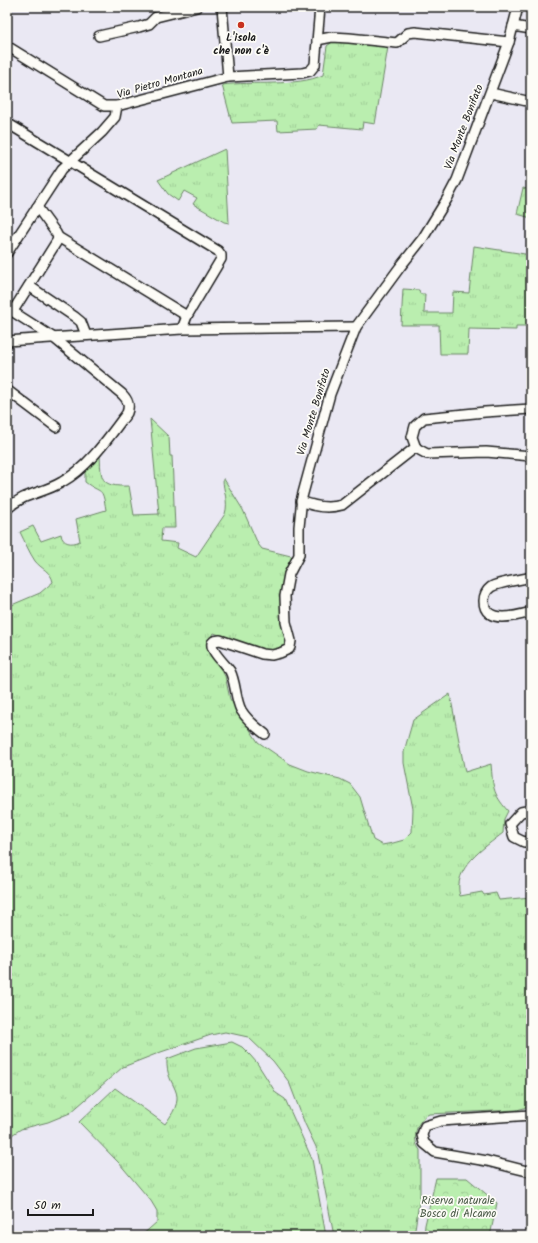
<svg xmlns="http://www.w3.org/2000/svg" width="538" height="1243" font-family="Kalam,sans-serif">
  <defs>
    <pattern id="grass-tufts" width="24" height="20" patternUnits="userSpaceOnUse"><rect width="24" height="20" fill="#baeeaf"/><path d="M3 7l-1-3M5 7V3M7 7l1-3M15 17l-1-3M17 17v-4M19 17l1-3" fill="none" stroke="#9fcc96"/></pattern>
    <pattern id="forest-crowns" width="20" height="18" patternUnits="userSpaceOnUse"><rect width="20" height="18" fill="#baeeaf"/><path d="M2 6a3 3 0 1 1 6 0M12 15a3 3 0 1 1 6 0" fill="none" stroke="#9fcc96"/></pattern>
  </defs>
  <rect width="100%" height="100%" fill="#eae8f3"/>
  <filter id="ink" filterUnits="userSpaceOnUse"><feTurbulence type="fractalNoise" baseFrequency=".025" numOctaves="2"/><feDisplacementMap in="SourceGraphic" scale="8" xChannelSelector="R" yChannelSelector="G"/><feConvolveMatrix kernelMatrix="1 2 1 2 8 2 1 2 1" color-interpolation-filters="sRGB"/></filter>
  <g filter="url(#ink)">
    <g fill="url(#grass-tufts)" stroke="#6b8566">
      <path d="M 335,40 L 345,40 L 388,47 L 375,124 L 363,122 L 362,129 L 319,125 L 317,129 L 278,131 L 277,121 L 232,123 L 222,85 C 252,81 297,87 323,75 L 327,46 Z"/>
      <polygon points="225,149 229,223 224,222 193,204 197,198 184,191 178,201 168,194 158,180"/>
      <polygon points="523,188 531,190 531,218 517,214"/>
      <polygon points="474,246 531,255 531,326 516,326 516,330 469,329 468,354 440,354 439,325 401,325 403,289 419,290 420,294 425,294 424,313 452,313 453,292 469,293"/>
      <path d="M 150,419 L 169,437 L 170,456 L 172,456 L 175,528 L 162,528 L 161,541 L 178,543 L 177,548 L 196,557 L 225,514 C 229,501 223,491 223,479 L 224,479 L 243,510 L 258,544 L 262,549 L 295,557 L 282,615 L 286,641 L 284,647 L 280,651 L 261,651 L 214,633 L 207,643 L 209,651 L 225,676 L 230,699 L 258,742 L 290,764 L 308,771 L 340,779 L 350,784 L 360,797 L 373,840 L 382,845 L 393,843 L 404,840 L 412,832 L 413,809 L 404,763 L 404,752 L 407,741 L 413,720 L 450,694 L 465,772 L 491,764 C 493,786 492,793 508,811 L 504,819 L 503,833 C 484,848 452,868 460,896 L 482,892 L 484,895 L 496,893 L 499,900 L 531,897 L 531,1106 L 517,1110 L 429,1114 C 416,1121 411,1139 420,1150 L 420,1195 L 414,1236 L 334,1236 L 317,1149 L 305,1124 L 289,1082 L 273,1061 L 248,1037 L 225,1032 L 211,1035 L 161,1052 L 123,1067 L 70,1113 L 48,1122 L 21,1129 L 7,1138 L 7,607 L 40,593 L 53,582 C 51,571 41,569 35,561 C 29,552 25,542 20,532 L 33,526 L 41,541 L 61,534 C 62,544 72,545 80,541 L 76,519 L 106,510 C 102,485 102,495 85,482 L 85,471 L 100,453 C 101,479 99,487 129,486 L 134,515 L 159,514 Z"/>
      <path d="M 232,1042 L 242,1047 L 250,1055 L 257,1063 L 276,1093 L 285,1099 L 312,1159 L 326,1236 L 141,1236 L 157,1222 L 157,1211 L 151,1201 L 119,1163 L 79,1122 L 115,1088 L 165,1124 C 192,1089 165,1090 167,1059 L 196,1048 Z"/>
    </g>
    <polygon fill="url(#forest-crowns)" stroke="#6b8566" points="436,1178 467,1178 497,1203 490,1236 424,1236 425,1225"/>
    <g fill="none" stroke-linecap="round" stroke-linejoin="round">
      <g stroke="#1c1c1c" stroke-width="12">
        <g id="minor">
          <polyline points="513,26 531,29"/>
          <polyline points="99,36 139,27 149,24 156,17 197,7"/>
          <polyline points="317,40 332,37 349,38 397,43 408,33 415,32 509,42"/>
          <polyline points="7,46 104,106 117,106"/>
          <polyline points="228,77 302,73 310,71 315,65 320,7"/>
          <polyline points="491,93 531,102"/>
          <polyline points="7,123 218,251 221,255 221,259 187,316 182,329"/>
          <polyline points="58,237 187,316"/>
          <polyline points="7,253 62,169 102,132 115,117 117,106 228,77 222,7"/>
          <polyline points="29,286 75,317 81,322 86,335"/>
          <path d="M 7,308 L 54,338 L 122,394 C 128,400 130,405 127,413 C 109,437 88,468 62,482 C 42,494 25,492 7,509"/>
          <polyline points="13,311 57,241 58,237 56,233 37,207"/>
          <polyline points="7,341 182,329 356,327"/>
          <polyline points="7,390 56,427"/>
          <polyline points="531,409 485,412 424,418 415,426 412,437 416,448 427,454 486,452 531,456"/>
          <path d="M 301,501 C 315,507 328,509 342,505 L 416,447"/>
          <path d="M 531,577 C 521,580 499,582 491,587 C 487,590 484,595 484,601 C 484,625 517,616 531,612"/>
          <path d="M 265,734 C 257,728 247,720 241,710 C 235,698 236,683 230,671 C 225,664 210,651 212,643 L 214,641 L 220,640 L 262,654 L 272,655 L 280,653 L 289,649 L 290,647 L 291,641 L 286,622 L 285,596 L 289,574 L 299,555 L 299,527 L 302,497 L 330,394 L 356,327 L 400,267 L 423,238 L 447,199 L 457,180 L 509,42 L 518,7"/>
          <polyline points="531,810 521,812 510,824 514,837 524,842 531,841"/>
          <polyline points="531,1115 441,1121 425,1126 422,1135 424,1143 435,1152 487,1161 531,1172"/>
        </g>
      </g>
      <use href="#minor" stroke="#fdfcf7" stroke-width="9"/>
    </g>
  </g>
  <circle fill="#c8321e" stroke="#fdfcf7" stroke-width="1.5" cx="241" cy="25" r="4"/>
  <g text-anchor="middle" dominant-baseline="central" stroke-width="3.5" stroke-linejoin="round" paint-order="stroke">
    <g font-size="11" font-weight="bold" fill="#1c1c1c" stroke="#fdfcf7">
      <text x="241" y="38">L'isola<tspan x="241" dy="13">che non c'è</tspan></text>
    </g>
    <g font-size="11" fill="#1c1c1c" stroke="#fdfcf7">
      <text transform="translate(160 83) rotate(-16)">Via Pietro Montana</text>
      <text transform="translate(464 127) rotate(-69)">Via Monte Bonifato</text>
      <text transform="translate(314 412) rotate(-73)">Via Monte Bonifato</text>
    </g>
    <g font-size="11" fill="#4b5b48" stroke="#fdfcf7">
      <text x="458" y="1201">Riserva naturale<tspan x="458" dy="13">Bosco di Alcamo</tspan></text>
    </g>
  </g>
  <rect width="538" height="1243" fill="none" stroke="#fdfcf7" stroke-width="24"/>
  <rect x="12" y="12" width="514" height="1219" fill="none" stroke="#1c1c1c" stroke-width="1.5" filter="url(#ink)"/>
  <path d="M28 1209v6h65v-6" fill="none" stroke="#1c1c1c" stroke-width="2"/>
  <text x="34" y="1209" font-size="12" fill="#1c1c1c" stroke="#fdfcf7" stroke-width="3" paint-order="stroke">50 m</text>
</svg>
